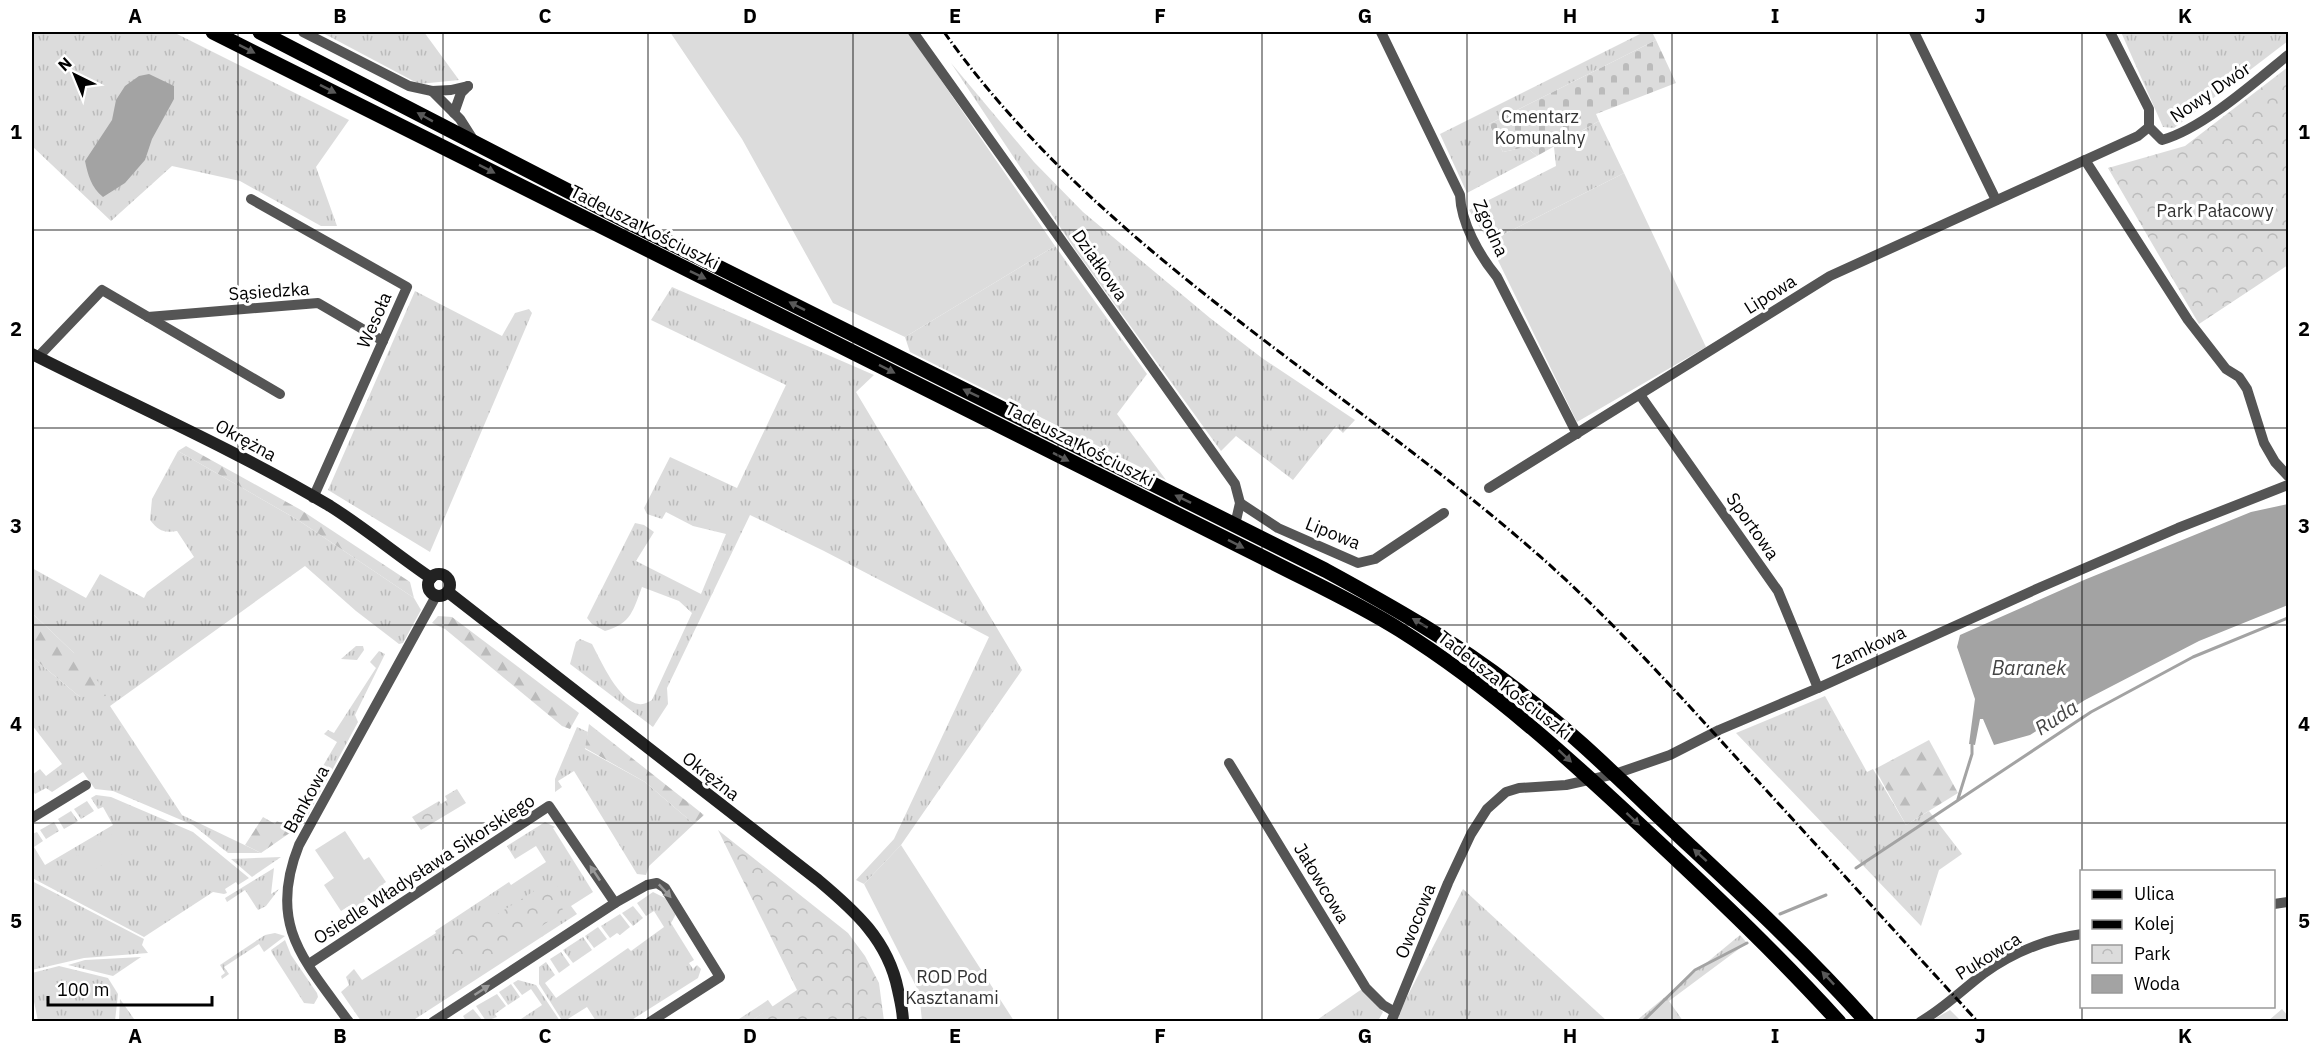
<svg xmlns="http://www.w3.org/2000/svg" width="2320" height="1053" font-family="'IBM Plex Sans',sans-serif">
  <defs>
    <pattern id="grass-tufts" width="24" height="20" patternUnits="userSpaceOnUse" patternTransform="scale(1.5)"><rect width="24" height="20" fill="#dcdcdc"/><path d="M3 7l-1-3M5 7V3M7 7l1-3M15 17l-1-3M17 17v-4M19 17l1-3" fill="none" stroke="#bbb"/></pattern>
    <pattern id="forest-firs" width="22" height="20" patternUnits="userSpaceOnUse" patternTransform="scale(1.5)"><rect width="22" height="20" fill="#dcdcdc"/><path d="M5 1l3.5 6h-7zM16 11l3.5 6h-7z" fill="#bbb"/></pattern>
    <pattern id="cemetery-stones" width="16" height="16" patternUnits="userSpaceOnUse" patternTransform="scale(1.5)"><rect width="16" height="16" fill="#dcdcdc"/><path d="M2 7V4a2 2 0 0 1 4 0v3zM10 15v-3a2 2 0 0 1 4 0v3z" fill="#bbb"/></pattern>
    <pattern id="park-crowns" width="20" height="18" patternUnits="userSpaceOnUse" patternTransform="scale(1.5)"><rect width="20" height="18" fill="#dcdcdc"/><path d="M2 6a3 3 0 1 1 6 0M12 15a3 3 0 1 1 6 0" fill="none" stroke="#bbb"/></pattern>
  </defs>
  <rect width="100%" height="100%" fill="#fff"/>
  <g fill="url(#grass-tufts)">
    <polygon points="32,32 173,32 349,120 316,167 337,226 321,226 240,181 172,166 111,221 32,146"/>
    <polygon points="321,32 424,32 459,80 419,84"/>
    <polygon points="1644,32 1652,32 1656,40 1489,124 1503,152 1526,147 1537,156 1467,193 1440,134"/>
    <polygon points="2121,32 2288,32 2288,41 2174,128 2163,127"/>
    <polygon points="951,63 1034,162 1083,212 1210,318 1262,358 1355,420 1343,433 1336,426 1293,480 1236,436 1221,451 1076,251"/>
    <polygon points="1599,121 1624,173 1489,242 1469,210 1556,166 1554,147"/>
    <polygon points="1055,246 1147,374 1117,414 1166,480 910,352 905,337"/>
    <path d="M 672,287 L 874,375 L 856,392 L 1022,670 L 901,845 L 864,884 L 856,880 L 894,839 L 989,637 L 824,551 L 750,515 L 667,688 L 668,704 L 653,727 L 570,664 L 576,642 L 580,639 L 592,644 C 601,661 619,702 639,704 C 644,705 648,702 652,700 L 692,613 L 679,601 L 642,587 C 633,610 632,623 605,631 L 592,624 L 587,618 L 635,523 L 644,525 L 654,532 L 636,561 L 701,594 L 726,534 L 693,526 L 666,512 L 662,519 L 647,514 L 644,508 L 670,457 L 737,488 L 786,385 L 651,320 Z"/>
    <polygon points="415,291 502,336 515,313 529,309 532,313 430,552 328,490"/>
    <path d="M 178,451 L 298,520 L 414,598 L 421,610 L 403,643 L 399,644 L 356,611 L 305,566 L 110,706 L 182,815 L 261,853 L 228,853 L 193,825 L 113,791 L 95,789 L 83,772 L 52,792 L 46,788 L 35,794 L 32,789 L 32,775 L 40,769 L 46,776 L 62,764 L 32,725 L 32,657 L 80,697 L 74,653 L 32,613 L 32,568 L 86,598 L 100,574 L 144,598 L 147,592 L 194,557 L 177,531 C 163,533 159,531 150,520 L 152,499 Z"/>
    <polygon points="356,646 363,646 364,650 357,660 341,659"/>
    <polygon points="379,651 385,654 355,715 358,722 308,815 297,816 295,814 337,742 324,734 328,730 334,733 376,668 370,662"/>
    <polygon points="1825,696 1867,772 1873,769 1906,825 1929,811 1962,854 1939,870 1921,926 1736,733"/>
    <polygon points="577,727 588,732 585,749 645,782 694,824 649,866 646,875 637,874 574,771 558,781 562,787 555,792 555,779"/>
    <polygon points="96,795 111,797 193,832 249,878 238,885 236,882 225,889 227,893 224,894 213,892 144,937 34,879 32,834 37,832 43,841 34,847 45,865 113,825 103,807 98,809 91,798"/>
    <polygon points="87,801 94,811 81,819 74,809"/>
    <polygon points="71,811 78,821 64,829 58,819"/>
    <polygon points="54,822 59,831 46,839 40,830"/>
    <polygon points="545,822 555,827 553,828 593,892 571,906 577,914 412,1021 361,1021 341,992 349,985 346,977 354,969 362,980 436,933 435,931 509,882 511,885 546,862 536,846 515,859 507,846"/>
    <polygon points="281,857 252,877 231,859"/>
    <polygon points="274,868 271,894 279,889 266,906 258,910 245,890 227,902 225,898"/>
    <polygon points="32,881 144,939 142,945 148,953 84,958 32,970"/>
    <polygon points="1463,889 1607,1021 1394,1022"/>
    <polygon points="653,892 665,898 676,914 671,923 694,960 689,963 693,969 697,965 701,969 698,978 630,1021 596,1021 587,1007 563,1022 539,984 539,967 546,962 555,975 545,983 556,998 628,948 631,951 664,927 654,911 646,916 637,903"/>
    <polygon points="633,906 643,918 633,926 622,913"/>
    <polygon points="620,914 630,927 620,935 617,933 610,938 601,926"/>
    <polygon points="598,927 607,939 594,948 585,936"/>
    <polygon points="275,933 285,936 264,952 259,944 224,967 229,974 222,979 221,976 225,973 220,965 265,935"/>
    <polygon points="1740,935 1747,943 1669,1001 1683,1021 1636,1021"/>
    <polygon points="583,937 592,950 573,963 563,950"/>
    <polygon points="285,940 291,955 317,993 318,997 314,1004 304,1003 272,953 271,950"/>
    <polygon points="561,952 570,965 559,973 550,959"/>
    <polygon points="141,957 113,976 68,965 85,960"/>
    <polygon points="59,966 108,978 118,994 115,1021 38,1021 32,992 32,973"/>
    <polygon points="518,980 536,985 560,1021 518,1021 542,1005 531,989 522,995 513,983"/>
    <polygon points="511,984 520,997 508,1005 499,992"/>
    <polygon points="1362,989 1383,1012 1378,1021 1314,1022"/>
    <polygon points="497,994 506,1006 495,1014 497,1017 486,1021 476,1006"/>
    <polygon points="120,999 134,1019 133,1021 119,1021"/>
    <polygon points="768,1000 773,1007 751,1021 736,1021"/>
    <polygon points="473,1009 483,1021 466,1021 463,1016"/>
    <polygon points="1950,1010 1961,1021 1931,1021"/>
  </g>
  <g fill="url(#forest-firs)">
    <polygon points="186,446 301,510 410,582 414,598 298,520 178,451"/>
    <polygon points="32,613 74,653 100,684 106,696 80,697 32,657"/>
    <polygon points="438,616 452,617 579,713 570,729 562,726 445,629 432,623"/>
    <polygon points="589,724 704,815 694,824 645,782 585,748"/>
    <polygon points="1929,740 1958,793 1906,825 1875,769"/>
    <polygon points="263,817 275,824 277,821 294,830 261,853 245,845"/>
  </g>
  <polygon fill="url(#cemetery-stones)" points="1656,40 1676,83 1596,114 1599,121 1537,156 1526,147 1503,152 1489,124"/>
  <g fill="url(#park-crowns)">
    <polygon points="2288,67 2288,265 2199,324 2108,168 2185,146"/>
    <polygon points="457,789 466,803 421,830 412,817 439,801 441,804 447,800 445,796"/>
    <polygon points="718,830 848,933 865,956 879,983 884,1021 751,1021 797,990"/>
    <polygon points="547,883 557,886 563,911 498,957 433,959 491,918"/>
  </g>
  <g fill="#dcdcdc">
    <polygon points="670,32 908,32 1055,246 905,337 833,303 742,139"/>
    <polygon points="1624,173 1706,347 1577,422 1489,242"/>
    <polygon points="127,824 131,849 81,877 72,859"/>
    <polygon points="345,831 364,860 369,857 386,882 383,884 385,888 352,910 349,906 341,911 324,885 334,878 315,850"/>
    <polygon points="901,845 1014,1021 922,1021 919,992 864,884"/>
    <polygon points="2282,1009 2288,1016 2288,1021 2268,1021"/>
  </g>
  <g fill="#a3a3a3">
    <path d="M 149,74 L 174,86 L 174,99 L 152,139 L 145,160 L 125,183 L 103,197 C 91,187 88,175 85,161 L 112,120 L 116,100 L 125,86 L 139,76 Z"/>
    <polygon points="2288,504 2288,605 2199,641 2085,700 2030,735 1994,745 1983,719 1980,719 1975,745 1969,744 1975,699 1957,647 1960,635 2084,580 2251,512"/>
  </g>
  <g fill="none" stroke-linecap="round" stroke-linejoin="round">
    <g stroke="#a3a3a3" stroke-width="3">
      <polyline points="1958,799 1972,754 1972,745"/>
      <polyline points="1856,868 2091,712 2193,657 2288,618"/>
      <polyline points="1780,914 1826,895"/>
      <polyline points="1642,1022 1695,970 1747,943"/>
    </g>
    <g stroke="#555" stroke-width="10">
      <polyline points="303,32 409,86 432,91 451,90 468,86"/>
      <polyline points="913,32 1235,484 1240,503 1235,525"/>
      <path d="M 1381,32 L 1460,195 C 1461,223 1479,255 1497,277 L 1577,434"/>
      <polyline points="1914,32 1996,200"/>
      <polyline points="432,91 460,119 474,141"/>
      <polyline points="454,113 461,93 468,86"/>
      <path d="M 2149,127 L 2162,140 C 2202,129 2255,82 2288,55"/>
      <polyline points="2085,160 2188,320 2226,369 2239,377 2247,389 2264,443 2275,462 2288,476"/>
      <polyline points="251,199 407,287 313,498"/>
      <polyline points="148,317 318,303 383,341"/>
      <polyline points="38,357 102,290 280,394"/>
      <polyline points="1640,395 1778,591 1818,688"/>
      <polyline points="1489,488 1830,276 2138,136 2149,127 2149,109 2110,32"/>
      <polyline points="1240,503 1278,528 1358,563 1375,559 1444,513"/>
      <polyline points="1229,763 1366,988 1383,1005 1395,1012"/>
      <polyline points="32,818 86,785"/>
      <polyline points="615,903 647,885 657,883 665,888 720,977 650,1022"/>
      <polyline points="2274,904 2288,902"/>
      <polyline points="309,964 549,806 615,903 433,1022"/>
      <path d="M 349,1022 C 304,960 267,925 299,845 L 436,596"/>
      <polyline points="1391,1022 1448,883 1471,834 1487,809 1506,792 1519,788 1566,785 1615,774 1670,755 1719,730 1818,688 2041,587 2178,528 2288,485"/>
      <path d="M 1920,1022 C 1943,1009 1962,990 1983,974 C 2012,953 2046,939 2082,934"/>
    </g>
    <g stroke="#222" stroke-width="12">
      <path d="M 32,354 C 131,404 234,449 330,506 C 365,528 397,555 431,578"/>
      <circle cx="439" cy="585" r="11"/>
      <path d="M 448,592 L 818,880 C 855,911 888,940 898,990 C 900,1000 903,1011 903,1022"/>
    </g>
    <g stroke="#000" stroke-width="15">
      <path d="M 213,32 L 1272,562 C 1315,584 1359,604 1400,630 C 1494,689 1575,764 1656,840 C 1719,899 1781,958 1839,1022"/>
      <path d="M 260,32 L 634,225 L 1325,570 C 1391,606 1455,642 1514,688 C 1577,735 1632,792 1690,846 C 1751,903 1811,959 1867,1022"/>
    </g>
    <path stroke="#000" stroke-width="3" stroke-dasharray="9 3 1.5 3" stroke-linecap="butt" d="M 944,32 C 1101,253 1343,382 1543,559 C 1615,623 1679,695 1744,766 C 1822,851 1900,937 1978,1022"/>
  </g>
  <defs><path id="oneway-solid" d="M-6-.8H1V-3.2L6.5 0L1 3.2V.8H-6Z" transform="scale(1.5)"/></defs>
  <g fill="#595959">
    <use href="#oneway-solid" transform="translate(247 49) rotate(27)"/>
    <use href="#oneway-solid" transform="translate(328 89) rotate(27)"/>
    <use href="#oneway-solid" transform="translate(425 117) rotate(-151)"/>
    <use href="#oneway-solid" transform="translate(487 169) rotate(27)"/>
    <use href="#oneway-solid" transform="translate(698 275) rotate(26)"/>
    <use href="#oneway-solid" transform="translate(797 306) rotate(-153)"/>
    <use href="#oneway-solid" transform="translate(887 369) rotate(27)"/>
    <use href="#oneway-solid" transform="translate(971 393) rotate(-154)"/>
    <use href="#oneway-solid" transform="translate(1061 457) rotate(27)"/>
    <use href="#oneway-solid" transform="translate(1183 499) rotate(-154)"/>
    <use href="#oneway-solid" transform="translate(1236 544) rotate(27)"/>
    <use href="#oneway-solid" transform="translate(1420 623) rotate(-149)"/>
    <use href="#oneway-solid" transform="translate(1565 756) rotate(43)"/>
    <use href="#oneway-solid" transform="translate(1633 819) rotate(43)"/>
    <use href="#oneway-solid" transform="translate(1700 855) rotate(-138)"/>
    <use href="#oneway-solid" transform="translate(1828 978) rotate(-133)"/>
  </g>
  <g fill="#999">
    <use href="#oneway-solid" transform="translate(595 873) rotate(-124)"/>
    <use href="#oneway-solid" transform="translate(665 891) rotate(47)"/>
    <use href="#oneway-solid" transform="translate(482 990) rotate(-33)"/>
  </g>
  <path fill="none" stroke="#000" stroke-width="1.5" stroke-opacity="0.55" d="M 238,32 L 238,1022M 443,32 L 443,1022M 648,32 L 648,1022M 853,32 L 853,1022M 1058,32 L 1058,1022M 1262,32 L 1262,1022M 1467,32 L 1467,1022M 1672,32 L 1672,1022M 1877,32 L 1877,1022M 2082,32 L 2082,872M 32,230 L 2288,230M 32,428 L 2288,428M 32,625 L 2288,625M 32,823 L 2288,823M 2082,1006 L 2082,1022"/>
  <g text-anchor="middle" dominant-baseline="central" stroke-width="6" stroke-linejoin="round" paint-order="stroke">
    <g font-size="18" fill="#000" stroke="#fff">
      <text transform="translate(2210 92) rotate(-34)">Nowy Dwór</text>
      <text transform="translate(645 227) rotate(27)">Tadeusza Kościuszki</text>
      <text transform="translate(1491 228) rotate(66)">Zgodna</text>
      <text transform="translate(1100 265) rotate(55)">Działkowa</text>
      <text transform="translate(269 291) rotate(-4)">Sąsiedzka</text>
      <text transform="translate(1770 294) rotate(-32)">Lipowa</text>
      <text transform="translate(374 320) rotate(-66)">Wesoła</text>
      <text transform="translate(246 440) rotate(29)">Okrężna</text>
      <text transform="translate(1080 444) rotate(27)">Tadeusza Kościuszki</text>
      <text transform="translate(1753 526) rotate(55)">Sportowa</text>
      <text transform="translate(1333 533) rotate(22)">Lipowa</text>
      <text transform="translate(1869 647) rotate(-25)">Zamkowa</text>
      <text transform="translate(1505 685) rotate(38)">Tadeusza Kościuszki</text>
      <text transform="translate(711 776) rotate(38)">Okrężna</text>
      <text transform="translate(306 799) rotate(-61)">Bankowa</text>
      <text transform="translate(424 869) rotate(-33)">Osiedle Władysława Sikorskiego</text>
      <text transform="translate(1322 883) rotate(59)">Jałowcowa</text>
      <text transform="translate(1415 921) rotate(-68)">Owocowa</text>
      <text transform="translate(1988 956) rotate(-32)">Pukowca</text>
    </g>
    <g font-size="18" fill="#333" stroke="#fff">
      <text x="1540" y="116">Cmentarz<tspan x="1540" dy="21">Komunalny</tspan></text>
      <text x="2215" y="210">Park Pałacowy</text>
      <text x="952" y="976">ROD Pod<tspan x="952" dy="21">Kasztanami</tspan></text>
    </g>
    <g font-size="20" font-style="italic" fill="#444" stroke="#fff">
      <text x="2029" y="667">Baranek</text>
      <text transform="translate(2056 717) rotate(-33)">Ruda</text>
    </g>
  </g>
  <rect width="2320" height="1053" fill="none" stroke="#ffffff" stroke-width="66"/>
  <rect x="2080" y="870" width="195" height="138" fill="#ffffff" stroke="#999999" stroke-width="1.5"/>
  <rect x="2092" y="890" width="30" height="9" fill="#000000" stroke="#999999" stroke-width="1.5"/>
  <text x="2134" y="900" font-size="18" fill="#000000">Ulica</text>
  <rect x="2092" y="920" width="30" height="9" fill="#000000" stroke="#999999" stroke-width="1.5"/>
  <text x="2134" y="930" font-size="18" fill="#000000">Kolej</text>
  <rect x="2092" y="945" width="30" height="18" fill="url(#park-crowns)" stroke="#999999" stroke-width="1.5"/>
  <text x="2134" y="960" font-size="18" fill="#000000">Park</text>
  <rect x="2092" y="975" width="30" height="18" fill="#a3a3a3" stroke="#999999" stroke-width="1.5"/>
  <text x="2134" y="990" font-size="18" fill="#000000">Woda</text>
  <g transform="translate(75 75) rotate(317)" stroke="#ffffff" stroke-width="4.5" paint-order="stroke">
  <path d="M0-4.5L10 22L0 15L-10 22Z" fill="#000000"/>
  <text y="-9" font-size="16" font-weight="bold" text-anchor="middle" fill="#000000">N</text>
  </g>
  <path d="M48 996v9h164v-9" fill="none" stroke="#000000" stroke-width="3"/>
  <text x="57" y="996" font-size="18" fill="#000000" stroke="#ffffff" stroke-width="4.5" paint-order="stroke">100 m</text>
  <rect x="33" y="33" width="2254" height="987" fill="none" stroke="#000" stroke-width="2"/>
  <g font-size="20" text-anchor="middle" font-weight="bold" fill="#000">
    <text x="135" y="23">A</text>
    <text x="340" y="23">B</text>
    <text x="545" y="23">C</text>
    <text x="750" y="23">D</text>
    <text x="955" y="23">E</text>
    <text x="1160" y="23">F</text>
    <text x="1365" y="23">G</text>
    <text x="1570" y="23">H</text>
    <text x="1775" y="23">I</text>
    <text x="1980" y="23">J</text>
    <text x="2185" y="23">K</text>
    <text x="16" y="139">1</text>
    <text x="2304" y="139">1</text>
    <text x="16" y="336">2</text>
    <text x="2304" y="336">2</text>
    <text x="16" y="533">3</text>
    <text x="2304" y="533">3</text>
    <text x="16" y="731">4</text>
    <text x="2304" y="731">4</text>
    <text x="16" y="928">5</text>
    <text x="2304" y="928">5</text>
    <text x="135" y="1043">A</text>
    <text x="340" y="1043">B</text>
    <text x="545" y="1043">C</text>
    <text x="750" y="1043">D</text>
    <text x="955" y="1043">E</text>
    <text x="1160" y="1043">F</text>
    <text x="1365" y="1043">G</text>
    <text x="1570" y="1043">H</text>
    <text x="1775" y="1043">I</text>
    <text x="1980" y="1043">J</text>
    <text x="2185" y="1043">K</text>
  </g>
</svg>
